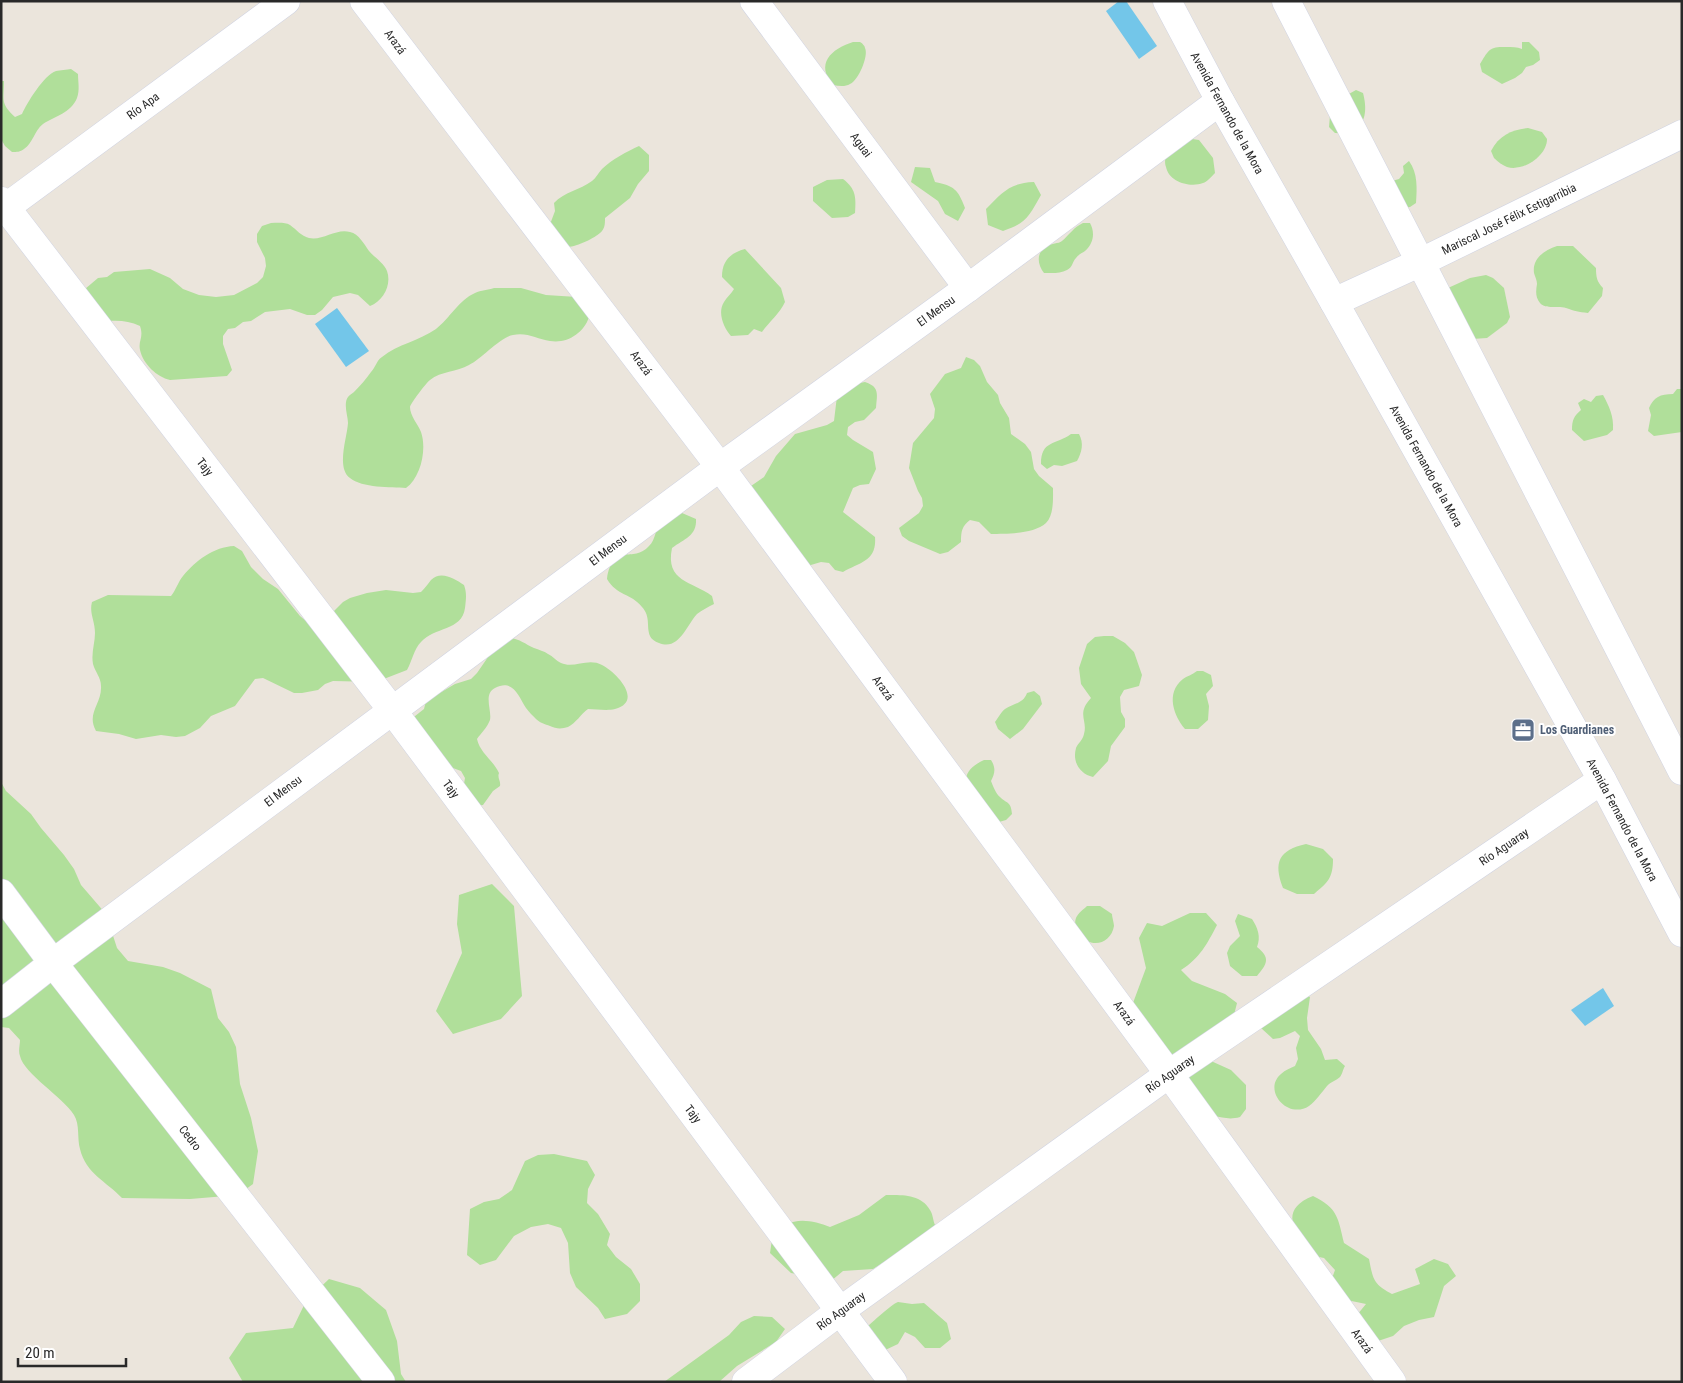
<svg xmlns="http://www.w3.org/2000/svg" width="1683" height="1383" font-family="'Roboto Condensed',sans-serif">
  <rect width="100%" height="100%" fill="#ebe5dc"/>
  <g fill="#b0df9a">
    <path d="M 853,42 L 860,42 C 862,43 865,46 865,48 C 869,56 858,81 850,84 C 845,87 839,86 833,85 C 815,64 831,49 853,42 Z"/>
    <path d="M 1522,42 L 1529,42 L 1539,52 L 1540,60 L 1533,65 L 1526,67 L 1522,73 L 1515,78 L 1502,84 L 1482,72 L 1480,64 C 1488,51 1489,46 1506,47 C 1512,47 1517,47 1522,49 Z"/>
    <path d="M 71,69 L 78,74 C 78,82 80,90 77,98 C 71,113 55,116 43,124 C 34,131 33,143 24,149 C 20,152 17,152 12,152 L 5,146 L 1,139 L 1,81 L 4,81 C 4,100 0,103 15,117 L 22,114 C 27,103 44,75 56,71 C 60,70 67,70 71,69 Z"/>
    <path d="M 1356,90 L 1363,93 C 1367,108 1367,125 1351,132 C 1347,134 1340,133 1335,133 L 1329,127 L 1331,104 Z"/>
    <path d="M 1528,128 L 1542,132 L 1547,139 C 1547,156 1523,172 1507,167 C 1502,165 1498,162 1494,158 L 1491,151 C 1499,135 1512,130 1528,128 Z"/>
    <path d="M 1185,138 L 1199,140 L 1213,158 L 1215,173 C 1212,176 1207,182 1203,183 C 1190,188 1169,182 1166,167 C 1164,162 1166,156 1166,151 Z"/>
    <path d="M 639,146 L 649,155 L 649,171 L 638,184 L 630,198 L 605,218 C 605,224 605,229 600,233 C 595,238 571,250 564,246 C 558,243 553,233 549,227 L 555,211 L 554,203 C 564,192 580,190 592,181 C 596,178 598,173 602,169 C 611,160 628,151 639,146 Z"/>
    <path d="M 1409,161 C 1418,173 1417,189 1416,203 L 1410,207 L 1402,208 L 1392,181 L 1399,179 L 1404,173 L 1403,166 Z"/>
    <path d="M 915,167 L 930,168 L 935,182 C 954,186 958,189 965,208 L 958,221 L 945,214 L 938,201 L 911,182 Z"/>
    <path d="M 843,179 C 856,189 856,197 855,213 L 848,217 L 832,218 L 813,201 L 813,187 L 827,180 Z"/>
    <path d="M 1034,182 L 1041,195 C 1029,216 1027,223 1003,231 L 988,225 L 986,209 C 1002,193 1009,183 1034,182 Z"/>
    <path d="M 271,223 C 277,223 285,222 290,225 C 297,230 301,236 309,238 C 323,241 336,228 350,232 C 359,234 364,244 369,251 C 374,257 384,263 387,271 C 392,285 383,301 370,306 L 358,295 L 350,293 L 333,297 L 322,310 L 315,315 L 307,315 L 290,309 L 265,312 L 251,321 L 243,322 L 235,328 L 228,329 L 223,336 L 223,344 L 232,370 L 227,376 L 170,380 C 157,377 143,364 140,350 C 138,340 144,338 140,326 C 127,320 115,320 101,322 L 85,289 L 98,278 L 107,277 L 114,272 L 150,269 L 170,278 L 183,289 L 199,295 L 216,297 L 234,295 L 257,283 L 263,277 L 266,266 L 265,258 L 257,242 L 257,234 L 262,226 Z"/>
    <path d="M 1083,223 L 1090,223 C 1095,232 1094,243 1085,251 C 1082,253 1078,255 1076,258 C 1072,262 1073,267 1067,270 C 1060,274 1051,273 1044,273 C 1037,264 1036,252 1047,246 C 1052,243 1058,244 1062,241 C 1070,234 1074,227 1083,223 Z"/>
    <path d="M 1557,246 L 1573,246 L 1596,268 C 1596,277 1597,282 1603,288 L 1602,296 L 1588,313 C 1578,312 1575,311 1566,308 C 1558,305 1546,310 1540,303 C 1535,297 1536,290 1537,284 C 1537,280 1535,277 1534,273 C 1532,258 1545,250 1557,246 Z"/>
    <path d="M 745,249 L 781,288 L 785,302 C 780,313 769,322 762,332 L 754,329 L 748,335 L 731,336 C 724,328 717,313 724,302 C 727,297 731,294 734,289 L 722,277 C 722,261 730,253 745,249 Z"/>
    <polygon points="1486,275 1493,278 1504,288 1510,317 1507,323 1487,338 1472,339 1448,288 1470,278"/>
    <path d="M 494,288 L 521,288 L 546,295 L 577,297 L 589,317 C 584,333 567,344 550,341 C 537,339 527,332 513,335 C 502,336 481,359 469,365 C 457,372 441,371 430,380 C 426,383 411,403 410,407 C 410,416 418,424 421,432 C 427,449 421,477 406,488 C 391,487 362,488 350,478 C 336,468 347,438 348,423 C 348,416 343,404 348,397 C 349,395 352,394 354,392 C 360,386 366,379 371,372 C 376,367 376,361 382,357 C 398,344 419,341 436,329 C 450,318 459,300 475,293 C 481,290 488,290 494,288 Z"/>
    <path d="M 966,357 L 974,360 L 980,366 L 987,382 L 998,395 L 1000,403 L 1009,418 L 1011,434 L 1025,444 L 1031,452 L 1034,469 L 1039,476 L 1053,488 C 1053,499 1054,515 1046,523 C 1034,534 1006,534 991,534 L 979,522 L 970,520 C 962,526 961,531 961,542 L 948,552 L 940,554 L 909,541 L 902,536 L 899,528 L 919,513 L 923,506 L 922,498 L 918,491 L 909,468 L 913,443 L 934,418 L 935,409 L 930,394 L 945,374 L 961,368 Z"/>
    <path d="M 865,382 C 880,387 877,394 876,408 L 864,420 L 855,422 L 848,427 L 847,435 L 853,440 L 873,452 L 876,469 L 869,484 L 860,485 L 853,488 L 843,512 L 875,537 C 877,561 860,562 843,572 L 835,570 L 829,563 L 821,562 L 804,567 L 751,486 L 764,477 L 776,456 L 795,434 L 827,425 L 834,421 L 837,396 L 849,385 Z"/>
    <path d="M 1677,389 L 1682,389 L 1682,432 L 1654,436 L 1648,431 L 1651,415 L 1649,408 C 1654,397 1660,394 1673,394 Z"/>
    <path d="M 1603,395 C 1609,406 1614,416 1613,430 L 1607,435 L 1584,441 L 1572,430 C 1572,420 1574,416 1581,410 L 1578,403 L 1584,399 L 1591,402 L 1596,396 Z"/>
    <path d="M 1071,434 L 1079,434 C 1084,443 1082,452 1077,461 L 1062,466 L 1054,465 L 1047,469 L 1041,464 C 1041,440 1056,445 1071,434 Z"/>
    <path d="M 673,512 L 682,513 L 696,519 C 697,536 684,539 672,548 C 665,582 692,581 712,596 L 714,604 C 708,607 702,610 697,614 C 686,626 679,651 659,643 C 656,642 651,639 650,636 C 646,626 651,617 642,607 C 631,593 617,596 607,579 C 613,541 633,564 649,546 C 656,540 655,528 661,521 C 664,518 669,515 673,512 Z"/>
    <path d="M 234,546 L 242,551 L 251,567 L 263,579 L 278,589 L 300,616 L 307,622 L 316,624 L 324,621 L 343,602 L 350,598 L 367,593 L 386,590 L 413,593 L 421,592 C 425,588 428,584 431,580 C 441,570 455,579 464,585 C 467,593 466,599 465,608 C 462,631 434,627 421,642 C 414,649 412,661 407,670 L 376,682 L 333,681 L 325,684 L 318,690 L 302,693 L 294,693 L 263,678 L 255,679 L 235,706 L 211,716 L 200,728 L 185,736 L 176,737 L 161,735 L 136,739 L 119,734 L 96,731 C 86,713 102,704 101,686 C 101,677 95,672 93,664 C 91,653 95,643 95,633 C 95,621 89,613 92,602 L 108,595 L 171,596 C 176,590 178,582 183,576 C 196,560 214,547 234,546 Z"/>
    <path d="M 1104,636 L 1113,636 L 1125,643 L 1134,652 L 1142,675 L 1139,686 L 1124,690 L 1120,697 L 1121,712 L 1125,719 L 1125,727 L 1111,746 L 1108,761 L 1093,777 C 1080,774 1072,762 1076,748 C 1078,743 1083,740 1084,734 C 1088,720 1076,714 1091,698 L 1081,684 L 1079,668 L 1087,644 L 1095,637 Z"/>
    <path d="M 510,638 C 520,639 525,644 534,648 C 539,650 544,651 548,654 C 553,656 556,661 561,663 C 574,669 588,657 602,665 C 616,672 644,701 615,709 C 607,711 596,709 588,709 C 581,714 576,723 568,727 C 562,729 556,729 550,726 C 545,724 540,723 536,719 C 533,716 529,712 526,708 C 519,697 513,678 495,688 C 483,694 492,710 490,720 C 487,728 481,733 477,739 C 480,753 493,760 499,773 C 497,778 501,781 500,786 L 493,791 L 483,805 L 474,806 L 462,795 L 465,778 L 461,771 L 445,765 L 410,720 L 424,709 L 426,701 L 455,684 L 471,679 L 477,673 L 495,647 Z"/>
    <path d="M 1197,671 L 1203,671 L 1211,675 L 1213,686 L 1206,694 L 1209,706 L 1208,720 L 1198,729 L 1185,729 C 1174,716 1165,693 1183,679 C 1187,676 1192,675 1197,671 Z"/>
    <path d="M 1034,691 L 1040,696 L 1042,704 L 1023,729 L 1010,739 L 998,729 L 995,722 C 998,718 1001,712 1005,709 C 1014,703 1023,704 1027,693 Z"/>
    <path d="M 984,760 L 991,760 C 996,768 995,773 991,781 C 993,786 996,794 1000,797 C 1007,804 1011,801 1012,814 L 1006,820 L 999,822 C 992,813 986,804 980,795 C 978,791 974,790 971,787 C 959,776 973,765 984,760 Z"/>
    <path d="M 1,782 L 6,791 L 31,814 L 41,828 L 64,855 L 74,869 L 81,885 L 106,914 L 117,948 L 128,961 L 163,967 L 180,973 L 211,989 L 218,1018 L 229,1032 L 236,1047 L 240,1084 L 251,1118 L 258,1151 L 253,1184 L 238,1195 L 190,1199 L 122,1198 C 106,1181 86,1174 80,1149 C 77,1139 80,1124 74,1115 C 63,1097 24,1074 20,1056 C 18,1051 20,1045 20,1040 L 9,1028 L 1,1027 Z"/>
    <path d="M 1306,844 L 1323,849 L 1333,859 C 1333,878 1328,882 1314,894 L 1297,894 L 1283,888 C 1273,862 1279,850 1306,844 Z"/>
    <polygon points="492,884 514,906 522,996 501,1019 453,1034 436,1011 462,953 457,924 459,895"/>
    <path d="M 1087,906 L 1100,906 L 1112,914 C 1112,917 1114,923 1114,926 C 1111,944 1090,950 1079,933 C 1076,928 1074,923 1076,918 C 1078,913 1084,909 1087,906 Z"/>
    <path d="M 1190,913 L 1206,913 L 1217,925 C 1207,944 1200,958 1181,970 L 1192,981 L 1225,994 L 1237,1003 L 1233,1019 L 1218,1047 L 1166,1055 L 1130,1011 L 1146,968 L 1139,938 L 1147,923 L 1162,926 Z"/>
    <path d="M 1238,914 L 1252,919 C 1258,928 1261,937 1257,947 C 1271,958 1267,964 1257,976 L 1242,976 L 1230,966 L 1227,953 L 1230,946 L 1240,936 L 1235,921 Z"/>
    <path d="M 1303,993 L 1310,997 L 1307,1018 L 1308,1030 L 1321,1049 L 1325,1060 L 1337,1059 L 1345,1066 C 1343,1069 1342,1075 1340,1077 C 1336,1081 1330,1082 1327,1086 C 1321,1093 1316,1101 1309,1106 C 1288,1120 1262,1090 1281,1074 C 1285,1070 1291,1068 1295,1066 L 1298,1059 L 1296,1048 L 1300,1036 L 1295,1031 L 1280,1038 L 1273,1039 L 1261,1028 L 1257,1021 Z"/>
    <path d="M 1211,1061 L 1231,1070 L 1246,1085 L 1246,1109 L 1240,1117 C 1226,1121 1221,1115 1209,1117 L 1179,1076 Z"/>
    <polygon points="554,1154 587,1161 595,1175 588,1189 587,1203 598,1214 610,1234 607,1245 616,1257 631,1269 640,1284 640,1301 627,1314 605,1319 598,1308 576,1287 570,1273 568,1243 561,1228 548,1224 531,1227 514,1236 496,1260 480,1265 467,1255 470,1209 484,1202 499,1199 512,1190 525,1161 538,1155"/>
    <path d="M 886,1195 C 902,1195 921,1194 930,1210 C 933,1214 933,1221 935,1225 L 911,1245 L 873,1269 L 843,1271 L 831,1281 L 791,1273 L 770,1253 C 771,1249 771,1242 773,1238 C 786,1215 810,1219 830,1227 L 859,1215 Z"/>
    <path d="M 1313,1196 C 1338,1208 1338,1218 1344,1243 L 1369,1259 C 1373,1279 1373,1284 1392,1294 L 1420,1284 L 1415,1269 L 1434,1259 L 1448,1264 L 1456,1276 L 1444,1286 L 1434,1317 L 1419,1320 L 1404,1326 L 1393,1336 L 1378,1341 L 1357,1315 L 1366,1304 L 1337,1298 L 1330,1284 L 1335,1270 L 1324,1258 L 1309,1255 C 1295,1231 1278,1210 1313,1196 Z"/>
    <polygon points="329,1279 360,1288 386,1310 397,1341 401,1374 406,1382 243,1382 229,1358 246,1333 293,1328 306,1301"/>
    <path d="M 898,1302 L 912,1304 L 924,1303 L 947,1323 L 951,1339 L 940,1348 L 925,1348 L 915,1337 L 905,1332 L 898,1344 L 881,1352 L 861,1332 C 870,1325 890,1305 898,1302 Z"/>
    <polygon points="754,1316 772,1317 785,1329 776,1342 737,1366 719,1382 664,1382 729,1335 741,1322"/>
  </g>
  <g fill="#73c6e9">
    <polygon points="1119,1 1126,1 1157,46 1139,59 1106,11"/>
    <polygon points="337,308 369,351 346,367 315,324"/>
    <polygon points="1603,988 1614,1006 1585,1026 1571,1010"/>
  </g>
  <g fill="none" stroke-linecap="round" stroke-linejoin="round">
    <g stroke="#d1d4e2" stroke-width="29">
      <g id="minor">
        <polyline points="364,1 720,467 1169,1074 1392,1382"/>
        <polyline points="754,1 968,288"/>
        <polyline points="1,201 392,710 893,1382"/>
        <polyline points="1,211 286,1"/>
        <polyline points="1334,302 1419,263 1682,134"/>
        <polyline points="1,893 53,963 381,1382"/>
        <polyline points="1,1004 53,963 720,467 968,288 1220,101"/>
        <polyline points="746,1382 840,1311 1169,1074 1602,780"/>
      </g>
    </g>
    <g stroke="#d1d4e2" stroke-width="29">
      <g id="secondary">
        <polyline points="1167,1 1220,101 1334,302 1602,780 1682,933"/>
        <polyline points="1286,1 1682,771"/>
      </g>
    </g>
    <use href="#minor" stroke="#fff" stroke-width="28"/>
    <use href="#secondary" stroke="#fff" stroke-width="28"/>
  </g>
  <defs>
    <g id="office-square" transform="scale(1.25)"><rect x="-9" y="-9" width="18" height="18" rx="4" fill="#5c6f8a" stroke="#fff"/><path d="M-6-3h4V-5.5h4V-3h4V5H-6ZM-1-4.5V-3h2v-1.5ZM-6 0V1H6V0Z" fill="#fff"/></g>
  </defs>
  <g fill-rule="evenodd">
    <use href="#office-square" x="1523" y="730"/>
  </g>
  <g text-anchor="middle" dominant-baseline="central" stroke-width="4" stroke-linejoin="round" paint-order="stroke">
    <g font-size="12" fill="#292929" stroke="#fff">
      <text transform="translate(395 42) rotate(53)">Arazá</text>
      <text transform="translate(143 106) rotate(-36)">Río Apa</text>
      <text transform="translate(1227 113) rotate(61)">Avenida Fernando de la Mora</text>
      <text transform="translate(861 145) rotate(53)">Aguai</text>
      <text transform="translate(1509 219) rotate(-26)">Mariscal José Félix Estigarribia</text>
      <text transform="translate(936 311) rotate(-36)">El Mensu</text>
      <text transform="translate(641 363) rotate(53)">Arazá</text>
      <text transform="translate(1426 466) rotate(61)">Avenida Fernando de la Mora</text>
      <text transform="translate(205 467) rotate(52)">Tajy</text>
      <text transform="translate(608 550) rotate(-37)">El Mensu</text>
      <text transform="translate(883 688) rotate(54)">Arazá</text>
      <text transform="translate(451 789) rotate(53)">Tajy</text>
      <text transform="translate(283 791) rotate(-37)">El Mensu</text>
      <text transform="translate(1622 820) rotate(62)">Avenida Fernando de la Mora</text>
      <text transform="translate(1504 847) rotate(-34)">Río Aguaray</text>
      <text transform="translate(1124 1013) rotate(54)">Arazá</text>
      <text transform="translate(1170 1074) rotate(-35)">Río Aguaray</text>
      <text transform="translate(693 1114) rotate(53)">Tajy</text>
      <text transform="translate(190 1138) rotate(52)">Cedro</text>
      <text transform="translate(841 1311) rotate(-36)">Río Aguaray</text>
      <text transform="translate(1362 1341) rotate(54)">Arazá</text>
    </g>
    <g font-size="12" font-weight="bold" fill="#4e5e75" stroke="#fff" text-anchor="start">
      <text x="1540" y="730">Los Guardianes</text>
    </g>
  </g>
  <rect width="1683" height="1383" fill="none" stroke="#292929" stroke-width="5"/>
  <path d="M18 1358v8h108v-8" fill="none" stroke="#292929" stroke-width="2.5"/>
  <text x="25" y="1358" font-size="15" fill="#292929" stroke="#ffffff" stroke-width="4" paint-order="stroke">20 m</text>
</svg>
